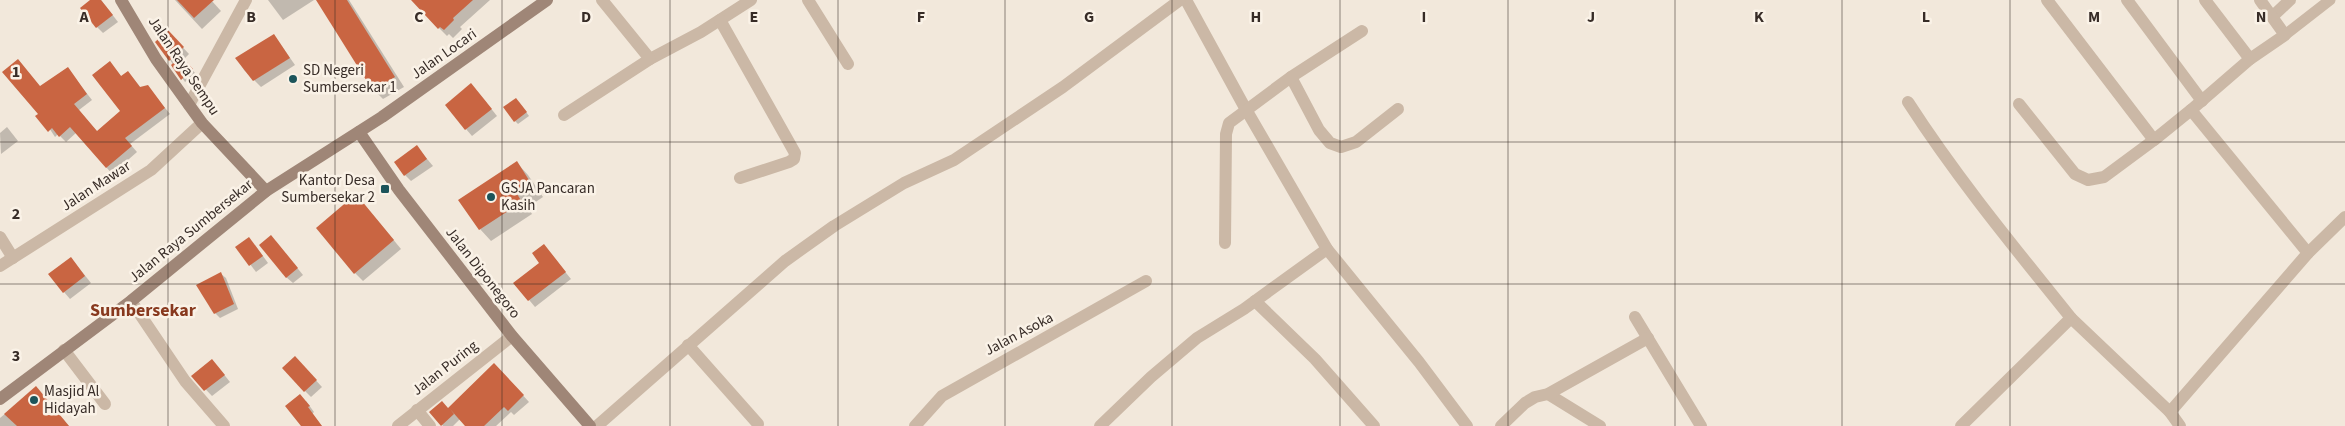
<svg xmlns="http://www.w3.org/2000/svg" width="2345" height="426" font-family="'Source Sans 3',sans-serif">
  <rect width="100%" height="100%" fill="#f2e8db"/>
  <g fill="#0003">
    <polygon points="92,0 101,0 118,22 103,33 97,27"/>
    <polygon points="175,0 211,0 221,11 202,29"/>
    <polygon points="268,0 314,0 283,20"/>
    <polygon points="317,0 349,0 404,87 383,99 374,90"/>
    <polygon points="425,0 490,0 460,27 462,29 453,38 449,34 447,36 439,28"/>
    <polygon points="274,35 295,65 261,87 244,70 237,58"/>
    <polygon points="174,38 189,54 183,60 195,73 185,82 170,60"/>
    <polygon points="110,63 122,77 128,72 141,88 148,87 170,114 130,144 137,152 112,174 77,132 66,142 58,134 55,137 40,114 41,88 67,68 92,100 79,110 97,132 122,112"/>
    <polygon points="477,91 497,116 472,136 466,129"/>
    <polygon points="519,102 529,116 518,124 515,121"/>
    <polygon points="7,127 18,141 1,154 0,133"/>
    <polygon points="417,147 433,166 411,181 405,175"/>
    <polygon points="517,163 528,175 543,197 528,207 532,214 491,241 480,229"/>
    <polygon points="364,204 401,249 363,281 355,273"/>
    <polygon points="277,243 303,275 293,283 286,277"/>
    <polygon points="255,245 268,263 256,272 237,247"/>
    <polygon points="544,246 571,279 535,307 515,283 541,263"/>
    <polygon points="71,258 91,283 70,299 64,292"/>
    <polygon points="221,274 226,278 238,309 220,318 215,313"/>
    <polygon points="301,364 322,387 311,397 305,391"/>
    <polygon points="218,367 230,382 212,396 193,376"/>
    <polygon points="500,370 529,402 514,415 511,412 496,426 467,426 460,419 453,426 443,426 431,412 448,409"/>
    <polygon points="36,388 69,426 0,426 0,418"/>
    <polygon points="306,401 314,412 312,414 322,426 303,426"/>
  </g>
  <g fill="#c96542">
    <polygon points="90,0 101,0 113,15 96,28 80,8"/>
    <polygon points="177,0 214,0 194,18"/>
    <polygon points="316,0 347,0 395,77 373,91"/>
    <polygon points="411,0 473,0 453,18 454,20 444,30 440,27 438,29"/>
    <polygon points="168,30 184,47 169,61 155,42"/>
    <polygon points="274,34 290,58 253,81 235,58"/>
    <polygon points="181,56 193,69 181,80 171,65"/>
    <polygon points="18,59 40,86 68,67 87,94 74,104 97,131 120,111 92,75 110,61 121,76 128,71 140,87 148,85 165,108 125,138 132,146 106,168 70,127 59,137 52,128 48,132 35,116 38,114 2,72"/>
    <polygon points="471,83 492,109 465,130 445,105"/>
    <polygon points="516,98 527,112 514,122 503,107"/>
    <polygon points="417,145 427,159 404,176 394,162"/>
    <polygon points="517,161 532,185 517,194 522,202 479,230 458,200"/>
    <polygon points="356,194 394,240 354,274 316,228"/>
    <polygon points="271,235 298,268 286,278 259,245"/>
    <polygon points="249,237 263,256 249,266 235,247"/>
    <polygon points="544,244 566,272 528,301 513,283 539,263 532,253"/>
    <polygon points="71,257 85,276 63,293 48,274"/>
    <polygon points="221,272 234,304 214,314 196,285"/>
    <polygon points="295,356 317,380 304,392 282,368"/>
    <polygon points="212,359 225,375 204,391 191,376"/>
    <polygon points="494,363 524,395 508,411 504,407 484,426 465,426 450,409 454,414 441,426 429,412 442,401 448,408"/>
    <polygon points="36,386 69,426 17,426 4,414"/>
    <polygon points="300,394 310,406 308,407 322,426 301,426 285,406"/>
  </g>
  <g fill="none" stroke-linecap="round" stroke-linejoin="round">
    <polyline stroke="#cbb8a6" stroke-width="11" points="2285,35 2330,0"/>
    <g stroke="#cbb8a6" stroke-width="12">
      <polyline points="602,0 650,59 701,32 751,0"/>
      <polyline points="808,0 848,64"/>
      <polyline points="1186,0 1244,106 1327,249 1419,362 1467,426"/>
      <polyline points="2047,0 2154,140 2191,110"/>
      <polyline points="2127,0 2202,101"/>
      <polyline points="2205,0 2250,59"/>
      <polyline points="2273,16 2290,0"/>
      <polyline points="720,20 795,153 794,159 789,162 740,178"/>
      <polyline points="1291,77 1319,130 1330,143 1341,147 1356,142 1398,109"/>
      <path d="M 1908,102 C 1957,178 2014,247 2071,318"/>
      <polyline points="2019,104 2075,174 2088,180 2104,177 2154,140"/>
      <polyline points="189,105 246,0"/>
      <polyline points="564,115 650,59"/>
      <polyline points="0,237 13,258"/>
      <polyline points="1225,243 1226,134 1229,123 1291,77 1362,31"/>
      <polyline points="2308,253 2345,217"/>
      <polyline points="0,266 151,170 202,123"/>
      <polyline points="131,301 185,381 224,426"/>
      <polyline points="1255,301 1315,359 1374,426"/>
      <polyline points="1635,317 1701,426"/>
      <polyline points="688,345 758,424"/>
      <polyline points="64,350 105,404"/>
      <polyline points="1548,394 1600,426"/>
      <polyline points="417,410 430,426"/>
      <polyline points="2170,412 2308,253 2191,110 2250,59 2285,35 2260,0"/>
      <polyline points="398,426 512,336"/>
      <polyline points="597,426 785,261 834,226 904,183 954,160 1063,87 1180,0"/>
      <polyline points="915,426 942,396 1146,281"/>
      <polyline points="1100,426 1151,377 1197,338 1244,309 1327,249"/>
      <polyline points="1501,426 1525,403 1535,397 1548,394 1648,338"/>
      <polyline points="1961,426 2071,318 2170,412 2180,426"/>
    </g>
    <g stroke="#9f8677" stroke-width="12">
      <polyline points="121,0 156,59 202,123 266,191"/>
      <polyline points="359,132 399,190 512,336 590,426"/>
      <polyline points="0,399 131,301 266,191 382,117 547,0"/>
    </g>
  </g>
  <path fill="none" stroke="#372c27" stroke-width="1" stroke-opacity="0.55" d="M 168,0 L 168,426M 335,0 L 335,426M 502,0 L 502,426M 670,0 L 670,426M 838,0 L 838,426M 1005,0 L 1005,426M 1172,0 L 1172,426M 1340,0 L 1340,426M 1508,0 L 1508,426M 1675,0 L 1675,426M 1842,0 L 1842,426M 2010,0 L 2010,426M 2178,0 L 2178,426M 0,142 L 2345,142M 0,284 L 2345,284"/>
  <g fill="#1c545a" stroke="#faf2e7" stroke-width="2">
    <circle cx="293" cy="79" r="5"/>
    <rect x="380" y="184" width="10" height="10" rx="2.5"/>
    <circle cx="491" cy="197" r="5"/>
    <circle cx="34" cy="400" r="5"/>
  </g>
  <g text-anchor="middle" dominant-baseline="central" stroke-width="5" stroke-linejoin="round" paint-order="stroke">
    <g font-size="15" fill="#372c27" stroke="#faf2e7">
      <text transform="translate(444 54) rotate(-35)">Jalan Locari</text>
      <text transform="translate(184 66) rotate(56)">Jalan Raya Sempu</text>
      <text transform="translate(96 186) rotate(-33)">Jalan Mawar</text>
      <text transform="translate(191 231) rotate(-39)">Jalan Raya Sumbersekar</text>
      <text transform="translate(483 273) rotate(52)">Jalan Diponegoro</text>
      <text transform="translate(1019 334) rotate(-28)">Jalan Asoka</text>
      <text transform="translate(445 368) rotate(-38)">Jalan Puring</text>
    </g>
    <g font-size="15" fill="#372c27" stroke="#faf2e7" text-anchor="start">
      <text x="303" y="70">SD Negeri<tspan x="303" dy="17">Sumbersekar 1</tspan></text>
      <text x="375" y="180" text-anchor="end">Kantor Desa<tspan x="375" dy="17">Sumbersekar 2</tspan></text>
      <text x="501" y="188">GSJA Pancaran<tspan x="501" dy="17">Kasih</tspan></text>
      <text x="44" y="391">Masjid Al<tspan x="44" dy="17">Hidayah</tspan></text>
    </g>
    <g font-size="18" font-weight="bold" fill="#88391e" stroke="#faf2e7">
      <text x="143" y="310">Sumbersekar</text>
    </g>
  </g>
  <g font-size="16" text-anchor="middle" font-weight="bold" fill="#372c27" stroke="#faf2e7" stroke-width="5" stroke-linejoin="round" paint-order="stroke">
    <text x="84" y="22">A</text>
    <text x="251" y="22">B</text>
    <text x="419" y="22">C</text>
    <text x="586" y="22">D</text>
    <text x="754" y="22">E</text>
    <text x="921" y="22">F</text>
    <text x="1089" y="22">G</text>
    <text x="1256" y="22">H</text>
    <text x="1424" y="22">I</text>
    <text x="1591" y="22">J</text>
    <text x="1759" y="22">K</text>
    <text x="1926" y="22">L</text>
    <text x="2094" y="22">M</text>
    <text x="2261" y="22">N</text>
    <text x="16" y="77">1</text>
    <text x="16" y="219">2</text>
    <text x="16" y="361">3</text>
  </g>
</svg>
